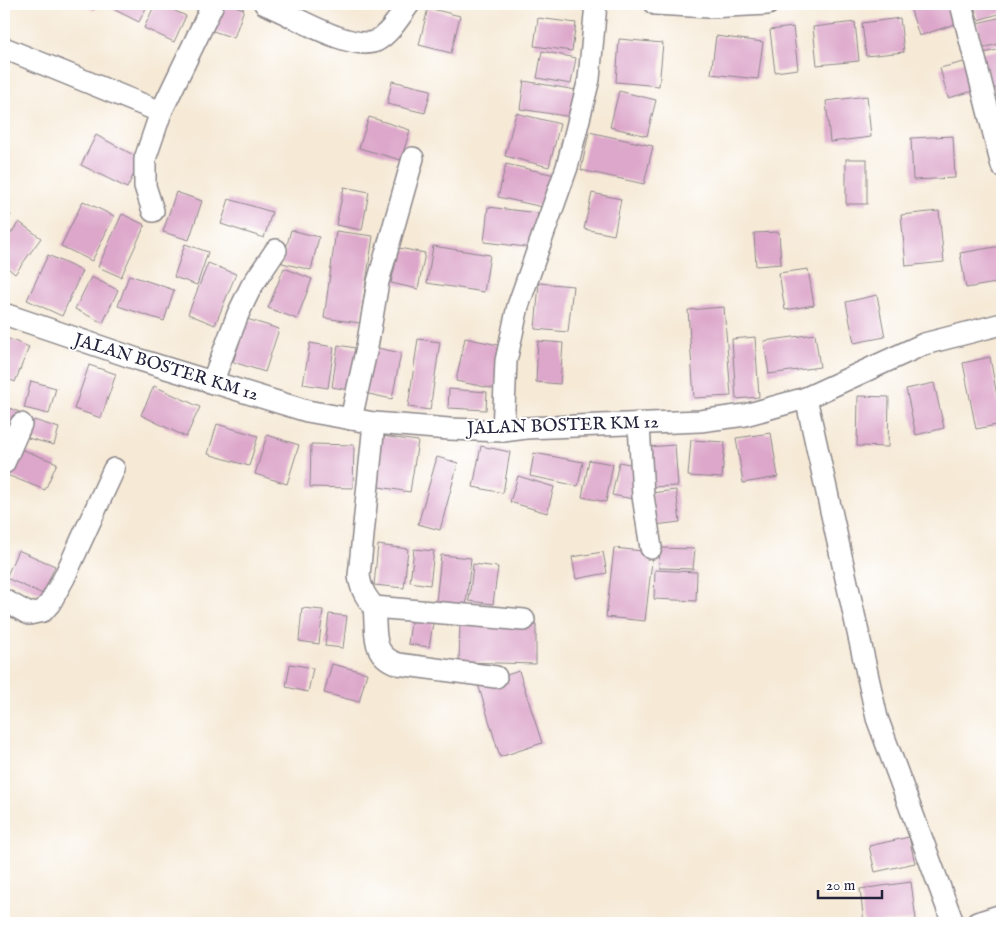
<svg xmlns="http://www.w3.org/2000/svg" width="1006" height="927" font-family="'IM FELL English',serif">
  <rect width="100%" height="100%" fill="#fff"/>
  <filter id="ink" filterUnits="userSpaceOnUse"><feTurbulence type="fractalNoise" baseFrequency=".02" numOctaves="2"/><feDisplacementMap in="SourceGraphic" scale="10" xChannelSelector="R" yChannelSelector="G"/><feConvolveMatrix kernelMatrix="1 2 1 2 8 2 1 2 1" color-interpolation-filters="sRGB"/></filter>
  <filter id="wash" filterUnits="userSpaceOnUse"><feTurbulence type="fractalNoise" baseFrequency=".0096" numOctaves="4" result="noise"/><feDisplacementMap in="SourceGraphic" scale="20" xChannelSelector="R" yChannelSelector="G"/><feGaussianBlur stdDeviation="1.12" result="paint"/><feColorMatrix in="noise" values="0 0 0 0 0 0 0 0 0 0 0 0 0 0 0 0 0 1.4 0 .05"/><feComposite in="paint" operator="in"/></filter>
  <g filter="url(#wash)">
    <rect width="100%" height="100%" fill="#f6ead7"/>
    <g id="blocks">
      <g fill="#dda7cb">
        <polygon points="83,4 97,4 94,10"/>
        <polygon points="103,4 148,4 139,22"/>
        <polygon points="155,4 160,4 186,16 174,42 144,28"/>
        <polygon points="219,4 229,4 244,9 234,38 210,30"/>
        <polygon points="909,4 958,4 964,21 919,36"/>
        <polygon points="974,4 1002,4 1002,13 978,20"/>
        <polygon points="428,8 460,16 451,53 419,45"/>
        <polygon points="1002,17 1002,43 982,48 977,23"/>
        <polygon points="538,18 576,23 572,51 534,46"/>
        <polygon points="900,18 904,52 866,56 862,23"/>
        <polygon points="855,22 859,61 817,65 813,27"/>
        <polygon points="793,27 798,69 775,72 770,30"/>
        <polygon points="716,36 763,42 758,79 711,74"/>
        <polygon points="619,39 663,43 659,86 616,82"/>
        <polygon points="1002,49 1002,87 986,90 979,54"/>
        <polygon points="542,51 576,58 571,84 537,78"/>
        <polygon points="968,61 977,90 948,98 940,68"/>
        <polygon points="392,81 431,90 425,113 387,104"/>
        <polygon points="524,81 576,90 572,117 520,109"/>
        <polygon points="619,91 656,100 647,136 610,127"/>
        <polygon points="867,96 871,137 830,142 826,101"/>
        <polygon points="516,113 560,124 549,167 505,156"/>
        <polygon points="369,117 410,130 401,160 359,148"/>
        <polygon points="589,132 653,146 644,184 581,170"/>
        <polygon points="96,135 141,159 127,188 81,165"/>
        <polygon points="953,136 955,178 913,180 911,138"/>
        <rect x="846" y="159" width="21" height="45"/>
        <polygon points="506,164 555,175 547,208 498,197"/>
        <polygon points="344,187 369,192 362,230 336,225"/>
        <polygon points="176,192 202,201 189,240 163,232"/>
        <polygon points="592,193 621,199 614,235 584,229"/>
        <polygon points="229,199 272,212 264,238 221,224"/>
        <polygon points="83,201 114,216 92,261 61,246"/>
        <polygon points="488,207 538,213 534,248 484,242"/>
        <polygon points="4,210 11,215 4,226"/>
        <polygon points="939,211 944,262 906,266 901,215"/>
        <polygon points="122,214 145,225 121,277 98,267"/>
        <polygon points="19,222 41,238 15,274 4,265 4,243"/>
        <polygon points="291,230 319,237 311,270 282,263"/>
        <polygon points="336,231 373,236 360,323 324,318"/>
        <polygon points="779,232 781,264 756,266 754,233"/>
        <polygon points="185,244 208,252 197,285 174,277"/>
        <polygon points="433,246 490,255 484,292 427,283"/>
        <polygon points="1001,246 1002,282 966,288 960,253"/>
        <polygon points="399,248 425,253 418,289 391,283"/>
        <polygon points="48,255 82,271 62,316 27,300"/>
        <polygon points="208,263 236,274 215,325 188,314"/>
        <polygon points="284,268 312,279 297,319 268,308"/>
        <polygon points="808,269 814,305 785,310 779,273"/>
        <polygon points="129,275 174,290 164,321 118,306"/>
        <polygon points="91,277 118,290 103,323 75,309"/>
        <polygon points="539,283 573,286 568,332 535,329"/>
        <polygon points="877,295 885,337 854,343 846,302"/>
        <polygon points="724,307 731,396 694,398 688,310"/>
        <polygon points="247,319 279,329 265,372 233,362"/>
        <polygon points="815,334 820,367 769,374 764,341"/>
        <polygon points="4,337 29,347 15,382 4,377"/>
        <polygon points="755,337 759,397 736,399 732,339"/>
        <polygon points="465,338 503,346 495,389 456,381"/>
        <polygon points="418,339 440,342 430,410 408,407"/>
        <polygon points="538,341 563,343 560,384 536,382"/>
        <polygon points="310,343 334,347 328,388 303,384"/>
        <polygon points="338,345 361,349 354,391 332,387"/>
        <polygon points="373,347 401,353 392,399 364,393"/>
        <polygon points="1002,356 1002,370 1001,370 999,357"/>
        <polygon points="990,357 1002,424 976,429 963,363"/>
        <polygon points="89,365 116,374 101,418 74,409"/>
        <polygon points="31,381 56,388 49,414 24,408"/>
        <polygon points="934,383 944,428 916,435 906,389"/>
        <polygon points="154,386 200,407 186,437 141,415"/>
        <polygon points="449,389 487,392 486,410 448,408"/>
        <polygon points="858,396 889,397 888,447 857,446"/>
        <polygon points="4,406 22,413 13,440 4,436"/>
        <polygon points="34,420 59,428 54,445 28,438"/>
        <polygon points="217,424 258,436 249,466 208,454"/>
        <polygon points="771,433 778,477 743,483 736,438"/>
        <polygon points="267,435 299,445 287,484 255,474"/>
        <polygon points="381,436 418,441 410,492 373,486"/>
        <polygon points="691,440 725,442 722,478 688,476"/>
        <polygon points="311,444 354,445 353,488 310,487"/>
        <polygon points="675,445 678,486 650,487 647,447"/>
        <polygon points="481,446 510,452 503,493 473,487"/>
        <polygon points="18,448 57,463 45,490 7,475"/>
        <polygon points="534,453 583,462 578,486 530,476"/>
        <polygon points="437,457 458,463 440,530 418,524"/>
        <polygon points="589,460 613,464 606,502 582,497"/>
        <polygon points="619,462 640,466 633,499 612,495"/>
        <polygon points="518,476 554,487 547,513 510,502"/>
        <polygon points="676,490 680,522 655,525 651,493"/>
        <polygon points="378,545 408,549 404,588 374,585"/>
        <polygon points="614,548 653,552 645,621 606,617"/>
        <polygon points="660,548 695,549 693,569 659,568"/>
        <polygon points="414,549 434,551 430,585 410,582"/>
        <polygon points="18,550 55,566 43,594 6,578"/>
        <polygon points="603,552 607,573 576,579 572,557"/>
        <polygon points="441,555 471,558 466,606 436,602"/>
        <polygon points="473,564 498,567 493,604 469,601"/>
        <polygon points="655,570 697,572 696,601 654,599"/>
        <polygon points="302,608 323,610 319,644 299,641"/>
        <polygon points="329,614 347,616 343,648 325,646"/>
        <polygon points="412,615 434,618 429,647 408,644"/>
        <polygon points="460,622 536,624 536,664 459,662"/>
        <polygon points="290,664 313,668 308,692 286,687"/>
        <polygon points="332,664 367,673 359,702 324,693"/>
        <polygon points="519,671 542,743 500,757 478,684"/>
        <polygon points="909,837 915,863 875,872 869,846"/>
        <polygon points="911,882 916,920 864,923 860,889"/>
      </g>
    </g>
  </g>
  <g filter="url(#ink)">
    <use href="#blocks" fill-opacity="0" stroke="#8c8689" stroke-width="1"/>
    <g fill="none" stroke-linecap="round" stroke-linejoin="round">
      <g stroke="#8c8689" stroke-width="24">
        <g id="minor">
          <path d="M 265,4 C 291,14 351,52 376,41 C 390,34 400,16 409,4"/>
          <polyline points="655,4 709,7 768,4"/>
          <polyline points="961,4 1002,166"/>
          <polyline points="4,48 161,112"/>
          <polyline points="153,211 145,186 145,159 161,112 213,4"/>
          <polyline points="4,314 140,360 307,411 374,423 449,429 503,431 526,428 700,421 745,415 806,398 924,344 1002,324"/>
          <polyline points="212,383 238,314 251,287 276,250"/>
          <polyline points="806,398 877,718 953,923"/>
          <polyline points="351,419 367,347 378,282 413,158"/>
          <path d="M 374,423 L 359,576 C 361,589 365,596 374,607 L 524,620"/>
          <polyline points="639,424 643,496 651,548"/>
          <polyline points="503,431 506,361 518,306 567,167 589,79 596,4"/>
          <polyline points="4,463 21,424"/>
          <polyline points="4,600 29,614 43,611 50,603 64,578 114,469"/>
          <path d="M 374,607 C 377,633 370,654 398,664 L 496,677"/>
          <polyline points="977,923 1002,915"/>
        </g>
      </g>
      <use href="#minor" stroke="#fff" stroke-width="21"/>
    </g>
  </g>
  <g text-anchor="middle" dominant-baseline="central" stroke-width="4" stroke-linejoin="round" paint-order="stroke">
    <g font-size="18" fill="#22223b" stroke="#fff">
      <text transform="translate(166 368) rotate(17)">JALAN BOSTER KM 12</text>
      <text transform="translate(563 426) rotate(-2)">JALAN BOSTER KM 12</text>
    </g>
  </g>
  <rect width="1006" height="927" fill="none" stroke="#fff" stroke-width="20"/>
  <path d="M818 890v8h64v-8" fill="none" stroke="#22223b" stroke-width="2.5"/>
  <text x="826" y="890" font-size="15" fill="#22223b" stroke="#ffffff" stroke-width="4" paint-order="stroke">20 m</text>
</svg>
